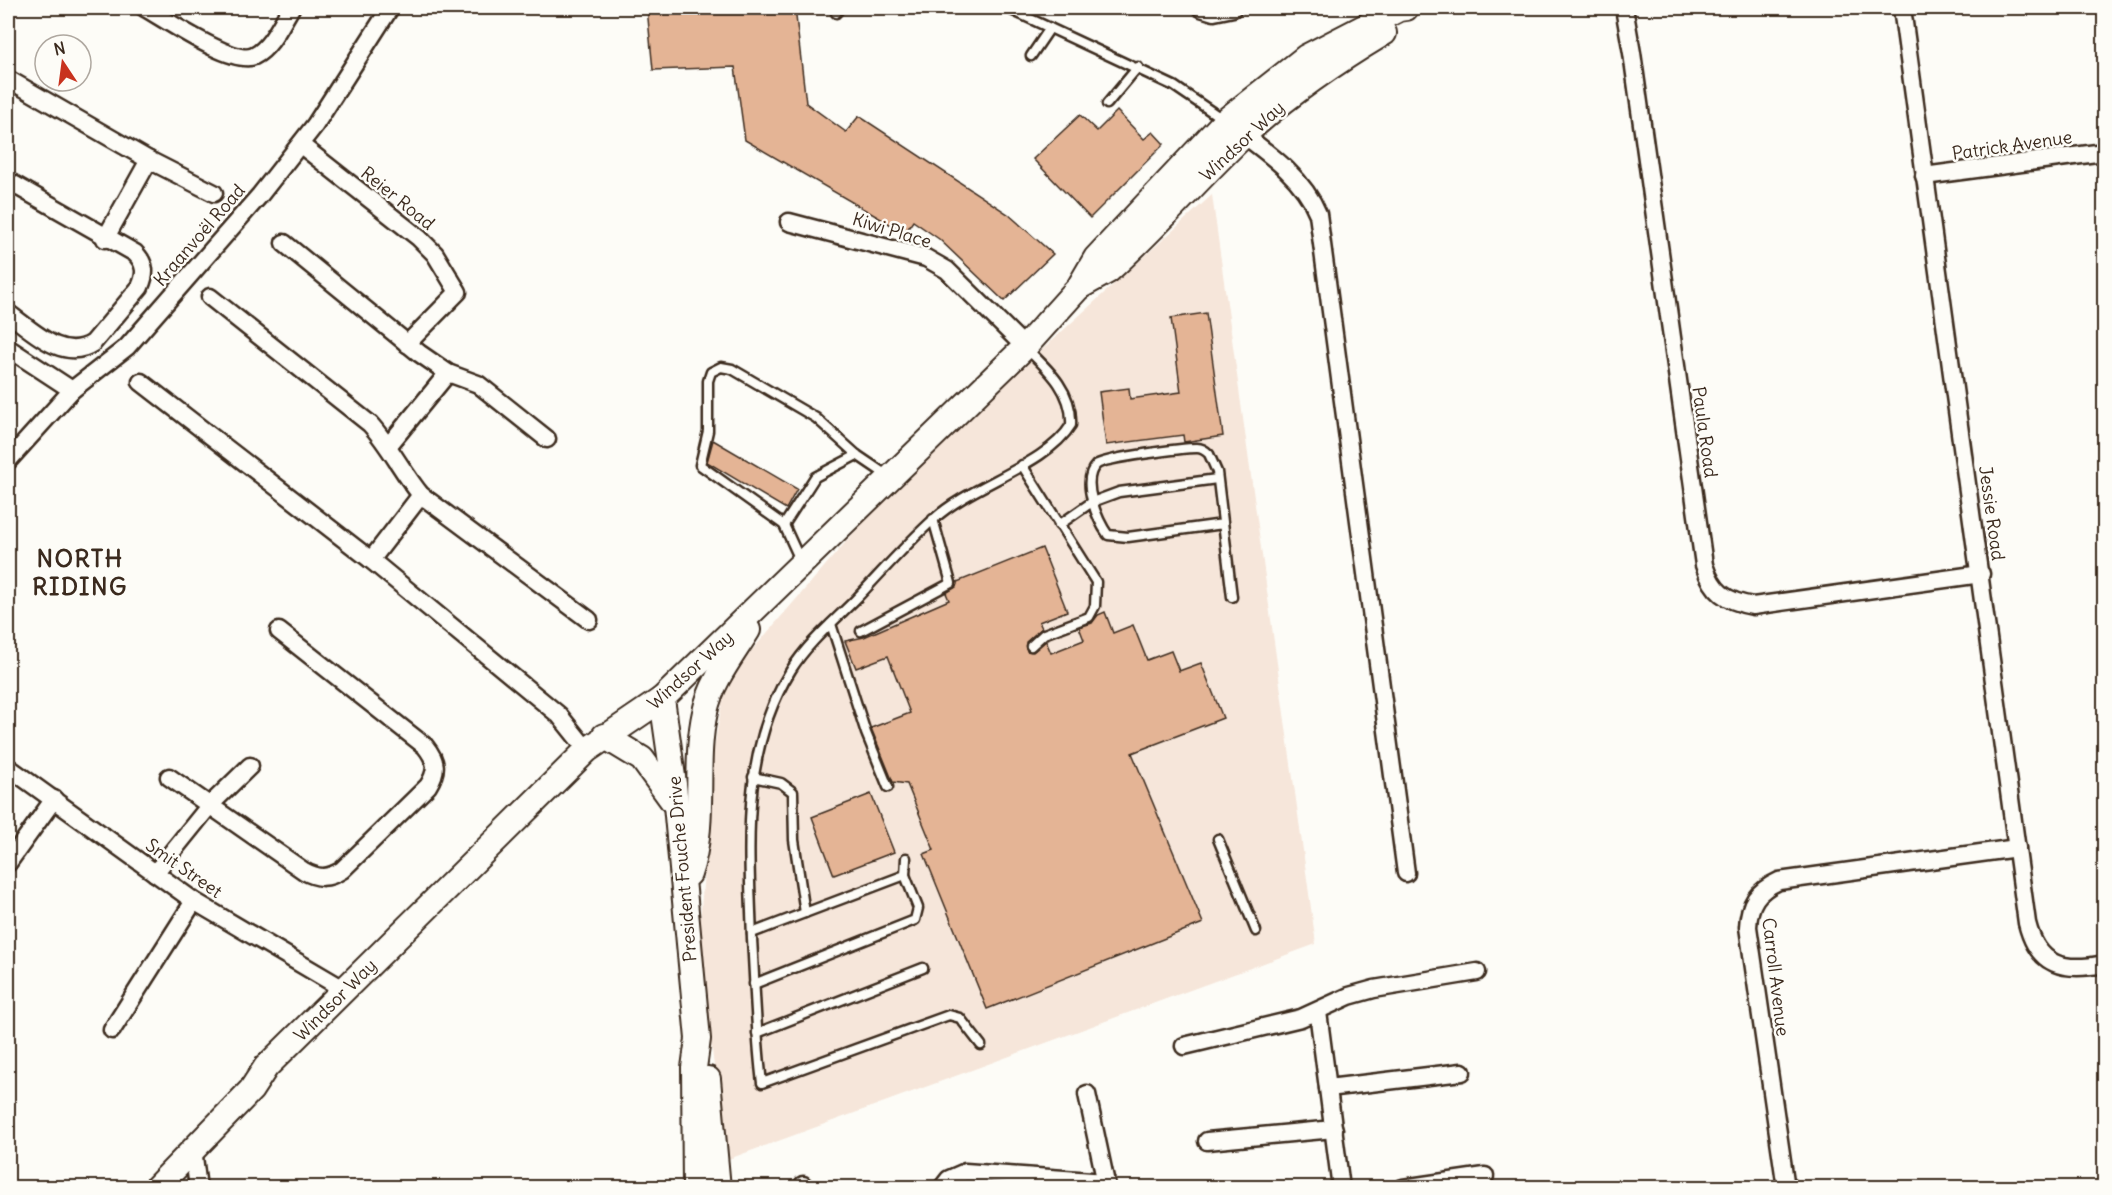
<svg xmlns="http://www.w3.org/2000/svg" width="2112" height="1195" font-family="Delius,sans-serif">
  <rect width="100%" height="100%" fill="#fdfcf7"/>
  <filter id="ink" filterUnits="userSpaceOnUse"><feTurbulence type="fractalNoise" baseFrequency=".0167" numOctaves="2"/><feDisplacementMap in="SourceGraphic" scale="12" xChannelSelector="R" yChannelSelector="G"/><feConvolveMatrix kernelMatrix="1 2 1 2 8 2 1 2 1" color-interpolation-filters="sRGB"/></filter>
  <g filter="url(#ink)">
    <polygon fill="#f6e6da" points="1212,195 1316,944 726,1160 707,1011 700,922 714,748 724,692 747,656 876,507 1025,365"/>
    <g fill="#e4b495" stroke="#3b2a1e" stroke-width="1.5">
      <polygon points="647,8 795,8 806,103 846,132 859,116 1008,214 1053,254 1004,301 939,239 913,221 905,233 745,140 735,67 653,70"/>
      <polygon points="1117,111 1144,139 1153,132 1164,144 1090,218 1033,159 1080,115 1097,131"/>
      <polygon points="1206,313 1223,436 1184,442 1183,435 1106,445 1099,392 1129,388 1130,399 1181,392 1171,318"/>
      <polygon points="713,440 797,489 786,509 707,462"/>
      <polygon points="1042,548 1067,611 1039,622 1042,628 1026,642 1027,651 1033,652 1046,641 1051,653 1084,640 1079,627 1092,623 1098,615 1105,612 1113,633 1133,625 1147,660 1171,651 1179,671 1201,663 1223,718 1132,753 1203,923 987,1009 924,854 934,850 907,784 893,782 871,728 910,713 888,656 856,668 845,641 864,637 949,600 946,593 956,587 957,582"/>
      <polygon points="871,794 894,852 834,875 812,817"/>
    </g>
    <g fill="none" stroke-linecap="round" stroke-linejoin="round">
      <g stroke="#3b2a1e" stroke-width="13">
        <g id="lane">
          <polyline points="1007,8 1174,86 1224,120"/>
          <polyline points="836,13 840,8"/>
          <polyline points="1031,56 1050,28"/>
          <polyline points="1107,104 1138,67"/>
          <polyline points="1022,465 1096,582 1095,606 1089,617 1044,634 1031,646"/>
          <path d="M 1223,524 L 1128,537 L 1108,535 C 1098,521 1080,481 1096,465 C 1103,458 1184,448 1197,448 C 1202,448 1206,451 1209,454 L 1217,472 L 1232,597"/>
          <polyline points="784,525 815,477 857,455"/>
          <polyline points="1059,525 1092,502 1119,492 1217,479"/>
          <polyline points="801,562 784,525 700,465 708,431 708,381 711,372 721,367 732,369 816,418 857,455 888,476"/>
          <polyline points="831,624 866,733 888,787"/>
          <polyline points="861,631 951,583 933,519"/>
          <polyline points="753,777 781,783 793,792 794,840 805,913"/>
          <polyline points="1218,839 1256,931"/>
          <polyline points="752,933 905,875"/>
          <polyline points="754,984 915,920 918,908 905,875 906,858"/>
          <polyline points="757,1033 923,968"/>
          <path d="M 981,1045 L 960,1018 L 949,1015 L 762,1083 C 756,1035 755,987 752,939 C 749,847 740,752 791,670 C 807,644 833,622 855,600 C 881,573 906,544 934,519 C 970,485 1047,465 1071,425 C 1073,392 1049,370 1027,349"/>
        </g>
      </g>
      <g stroke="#3b2a1e" stroke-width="21">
        <g id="street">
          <path d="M 145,8 C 165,19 233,66 254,56 C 271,48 282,22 291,8"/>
          <polyline points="1201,8 1214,12 1233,8"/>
          <path d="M 1624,8 L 1632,53 L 1704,565 C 1713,592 1725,601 1753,606 L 1981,574"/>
          <path d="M 1902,8 L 2027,923 C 2038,967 2064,972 2104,964"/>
          <polyline points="8,79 149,160 214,193"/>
          <path d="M 1236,129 C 1268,153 1303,177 1318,214 L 1406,873"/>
          <polyline points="301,145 419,238 435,254 458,292 407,344"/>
          <polyline points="1924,176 2104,152"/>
          <path d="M 8,181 L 135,253 C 146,264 146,274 140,287 L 93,343 C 63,363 32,330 8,313"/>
          <polyline points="789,222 926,258 947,270 1025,347"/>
          <polyline points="105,239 149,160"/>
          <polyline points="284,243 419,353 448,373 478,384 547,439"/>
          <path d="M 210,297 L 370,424 C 390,446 402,472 421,495 L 589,620"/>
          <polyline points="8,348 72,390"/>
          <polyline points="141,382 371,560 559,715 587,750"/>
          <polyline points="389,445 448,373"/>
          <polyline points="8,461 72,390 127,347 260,195 315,125 390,8"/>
          <polyline points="371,560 421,495"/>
          <polyline points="8,767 194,901 345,990"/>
          <path d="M 169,777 L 304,871 C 318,879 328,879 342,870 L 428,786 C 438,770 437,761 425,746 L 279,631"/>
          <polyline points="8,863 54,799"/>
          <polyline points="155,873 210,805 250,766"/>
          <polyline points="1318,1012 1341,1188"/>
          <polyline points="112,1030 194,901"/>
          <polyline points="1184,1046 1301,1018 1349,996 1374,989 1477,972"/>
          <polyline points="1328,1088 1462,1072"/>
          <polyline points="1087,1094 1107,1188"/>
          <polyline points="1207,1141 1334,1129"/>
          <polyline points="193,1149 198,1188"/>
          <polyline points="803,1185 804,1188"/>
          <polyline points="942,1188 949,1179 965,1172 1106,1182"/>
          <polyline points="1403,1188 1485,1176"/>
          <path d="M 1786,1188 L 1748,927 C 1749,903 1757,891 1779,881 L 2017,848"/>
        </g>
      </g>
      <g stroke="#3b2a1e" stroke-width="28">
        <g id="secondary">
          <path d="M 1081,286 L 1108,271 C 1156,228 1198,179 1244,135 C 1287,95 1334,63 1384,33"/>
          <polyline points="662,699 674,784 698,1039 694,1068 695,1188"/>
          <polyline points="604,736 642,759 674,803"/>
          <path d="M 689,874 C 707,821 693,765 705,712 C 711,682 732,656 748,630"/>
          <polyline points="708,1079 718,1188"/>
          <polyline points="156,1188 251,1090 266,1067 587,750 662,699 1025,347 1079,287 1096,258 1225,121 1306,57 1399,9 1406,8"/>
        </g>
      </g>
      <use href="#lane" stroke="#fdfcf7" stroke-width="8"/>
      <use href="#street" stroke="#fdfcf7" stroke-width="16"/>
      <use href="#secondary" stroke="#fdfcf7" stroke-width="24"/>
    </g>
  </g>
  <g text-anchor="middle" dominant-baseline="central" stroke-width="5" stroke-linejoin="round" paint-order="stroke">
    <g font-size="18" fill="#3b2a1e" stroke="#fdfcf7">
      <text transform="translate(1242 141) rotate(-43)">Windsor Way</text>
      <text transform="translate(2012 145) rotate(-8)">Patrick Avenue</text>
      <text transform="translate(398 198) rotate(39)">Reier Road</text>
      <text transform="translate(892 230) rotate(17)">Kiwi Place</text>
      <text transform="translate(199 235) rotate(-49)">Kraanvoël Road</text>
      <text transform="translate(1705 432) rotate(82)">Paula Road</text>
      <text transform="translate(1992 513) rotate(82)">Jessie Road</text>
      <text transform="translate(690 670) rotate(-42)">Windsor Way</text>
      <text transform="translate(184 868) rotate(35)">Smit Street</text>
      <text transform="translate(682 869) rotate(-95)">President Fouche Drive</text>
      <text transform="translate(1776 977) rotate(83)">Carroll Avenue</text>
      <text transform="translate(335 1000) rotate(-45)">Windsor Way</text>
    </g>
    <g font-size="24" font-weight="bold" letter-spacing="1.5" fill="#3b2a1e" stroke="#fdfcf7">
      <text x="80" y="558">NORTH<tspan x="80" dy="28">RIDING</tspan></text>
    </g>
  </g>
  <rect width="2112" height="1195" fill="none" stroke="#fdfcf7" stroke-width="30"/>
  <rect x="15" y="15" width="2082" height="1165" fill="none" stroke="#3b2a1e" stroke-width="2" filter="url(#ink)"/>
  <g transform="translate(63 63) rotate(347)"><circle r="28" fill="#fdfcf7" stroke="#afa8a0" stroke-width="1.5"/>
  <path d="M0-4.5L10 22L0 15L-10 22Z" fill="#c8321e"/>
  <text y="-9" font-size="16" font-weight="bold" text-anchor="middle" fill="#3b2a1e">N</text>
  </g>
</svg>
